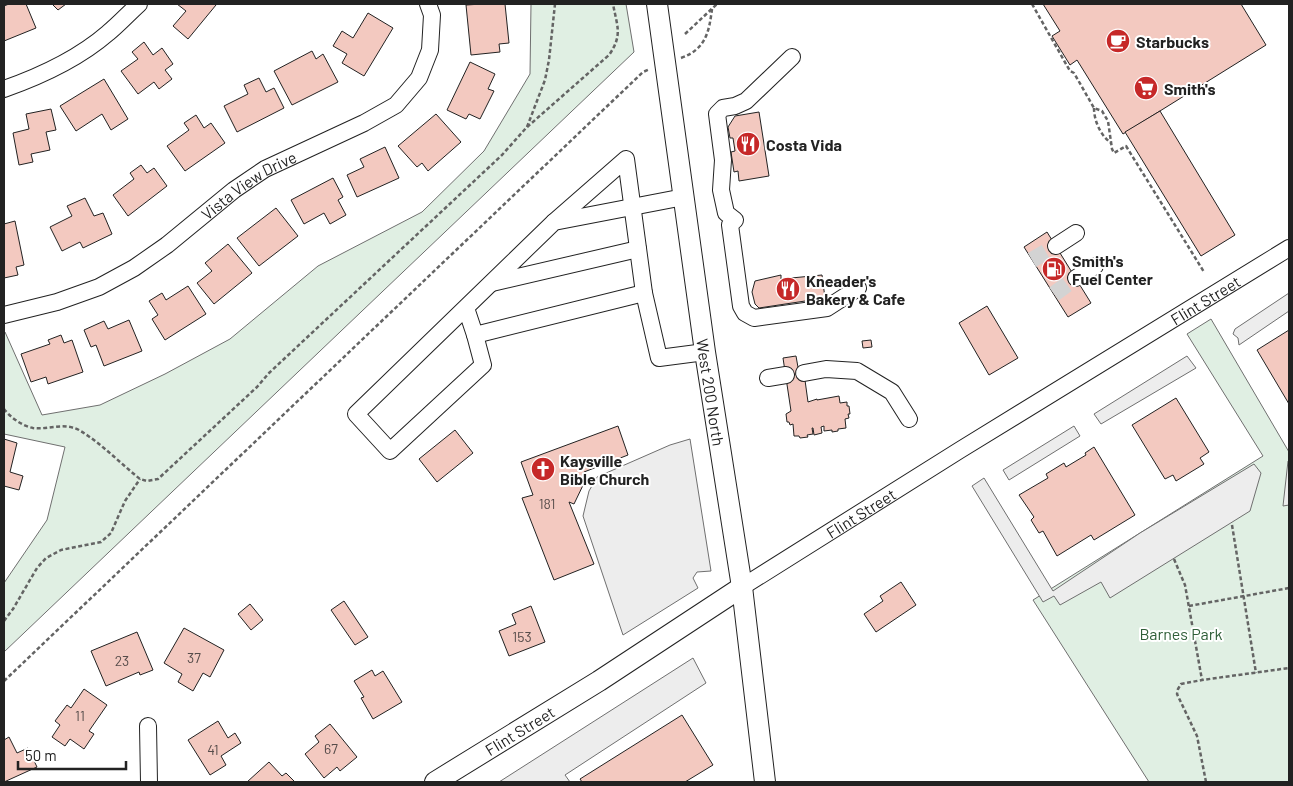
<svg xmlns="http://www.w3.org/2000/svg" width="1293" height="786" font-family="Barlow,sans-serif">
  <rect width="100%" height="100%" fill="#fff"/>
  <g fill="#e0efe3" stroke="#6f6f6f">
    <polygon points="531,4 626,4 634,52 4,652 4,583 47,520 65,447 4,434 4,332 5,332 42,415 100,405 165,374 230,339 318,266 422,212 484,151 530,74"/>
    <polygon points="1211,319 1289,452 1289,782 1149,782 1033,600 1263,456 1187,334"/>
  </g>
  <g fill="#ededed" stroke="#6f6f6f">
    <polygon points="1289,293 1289,311 1239,345 1238,338 1233,334 1235,329"/>
    <polygon points="1187,356 1196,368 1101,424 1094,414"/>
    <polygon points="1074,426 1080,436 1009,480 1003,470"/>
    <polygon points="690,439 711,571 697,572 693,578 698,588 623,635 583,516 589,491 597,477 670,445"/>
    <polygon points="1288,461 1289,461 1289,505 1283,506"/>
    <polygon points="1254,464 1261,473 1250,511 1110,598 1101,582 1060,605 1054,596 1043,602 972,486 984,478 1053,591 1140,533"/>
    <polygon points="693,658 706,683 565,775 570,782 499,782"/>
  </g>
  <g fill="#f3c9c0" stroke="#222">
    <polygon points="9,4 26,4 36,28 4,41 4,6"/>
    <polygon points="52,4 66,4 58,10"/>
    <polygon points="177,4 214,4 216,5 188,39 173,26 186,11"/>
    <polygon points="482,4 505,4 509,43 499,44 500,52 471,55 466,5"/>
    <polygon points="1043,4 1241,4 1266,45 1123,134 1077,60 1070,65 1052,36 1060,31"/>
    <polygon points="368,13 393,28 364,76 342,63 347,54 333,46 342,31 353,38"/>
    <polygon points="144,42 153,55 162,48 173,64 165,70 172,79 159,89 154,82 138,94 121,71 138,59 132,52"/>
    <polygon points="312,51 316,59 323,54 338,82 292,105 274,71"/>
    <polygon points="470,62 495,74 488,89 494,91 480,119 469,114 466,119 447,110"/>
    <polygon points="259,78 266,92 274,88 284,108 237,132 224,106 248,94 244,85"/>
    <polygon points="104,79 128,119 111,130 102,114 76,131 60,106"/>
    <polygon points="51,109 56,130 46,132 50,150 31,154 33,162 19,165 13,133 29,129 26,114"/>
    <polygon points="1160,111 1235,235 1201,256 1125,132"/>
    <polygon points="759,112 769,176 739,181 738,171 734,172 731,152 735,151 733,138 730,138 728,127 735,116"/>
    <polygon points="436,114 461,142 428,171 422,163 417,167 398,146"/>
    <polygon points="196,115 204,128 211,123 225,143 185,171 167,146 189,130 184,123"/>
    <polygon points="385,147 399,178 357,197 347,175 364,167 360,159"/>
    <polygon points="141,165 147,173 154,168 167,186 128,216 113,195 134,179 130,173"/>
    <polygon points="333,178 343,197 338,200 346,215 330,224 324,213 304,224 291,200"/>
    <polygon points="85,198 94,216 103,213 112,234 83,248 80,242 62,251 50,227 72,216 67,206"/>
    <polygon points="276,208 298,236 259,266 237,238"/>
    <polygon points="15,221 24,265 16,267 18,275 4,278 4,224"/>
    <polygon points="1047,232 1091,303 1068,317 1024,247"/>
    <polygon points="228,244 252,273 214,304 197,283 212,271 205,263"/>
    <polygon points="781,275 781,279 822,275 825,298 759,308 755,304 752,292 755,281"/>
    <polygon points="188,286 206,314 165,340 152,319 158,315 149,301 162,293 166,300"/>
    <polygon points="987,306 1018,358 989,375 959,323"/>
    <polygon points="129,320 142,351 104,366 96,345 91,347 84,330 104,321 108,329"/>
    <polygon points="1289,330 1289,404 1257,350"/>
    <polygon points="61,335 64,343 72,340 83,372 48,384 46,377 31,382 21,354 50,344 48,340"/>
    <polygon points="871,340 872,347 863,348 862,341"/>
    <polygon points="796,356 799,373 804,373 808,402 817,399 817,400 839,396 840,403 847,402 847,406 849,406 850,414 848,414 849,418 845,419 846,428 838,429 838,431 832,432 832,430 824,431 824,426 821,427 822,433 814,435 813,428 812,428 813,434 807,435 808,437 800,438 799,436 794,436 793,424 790,425 789,422 787,422 786,414 791,411 783,358"/>
    <polygon points="1176,398 1209,452 1200,458 1204,464 1176,481 1173,475 1165,479 1132,425"/>
    <polygon points="618,426 628,455 584,472 586,479 574,504 569,502 594,564 554,580 522,498 533,495 521,462"/>
    <polygon points="455,430 473,453 437,482 419,459"/>
    <polygon points="4,439 17,443 10,472 23,476 19,490 4,486 4,488"/>
    <polygon points="1094,447 1135,515 1094,540 1091,535 1057,556 1043,531 1039,533 1031,520 1034,517 1019,495 1048,478 1046,474 1064,463 1066,467 1086,455 1085,453"/>
    <polygon points="901,582 916,605 876,632 864,614 883,601 880,596"/>
    <polygon points="344,601 368,637 355,645 331,610"/>
    <polygon points="250,604 263,620 251,630 238,614"/>
    <polygon points="531,606 545,642 509,656 499,631 516,624 512,614"/>
    <polygon points="184,628 224,650 210,677 203,673 193,691 178,682 182,674 164,663"/>
    <polygon points="137,632 153,670 140,675 139,672 106,686 91,651"/>
    <polygon points="372,670 375,676 383,671 402,702 373,719 361,698 364,697 354,681"/>
    <polygon points="84,689 107,705 89,731 94,734 84,749 70,739 65,746 52,737 60,725 55,721 67,705 71,708"/>
    <polygon points="682,715 713,765 685,782 582,782 580,779"/>
    <polygon points="218,721 228,738 235,733 241,743 221,756 226,765 210,775 188,740"/>
    <polygon points="330,724 357,757 340,771 337,767 324,778 305,754 319,742 315,736"/>
    <polygon points="9,737 17,753 28,748 37,767 4,782 4,740"/>
    <polygon points="269,762 282,776 286,773 295,782 247,782"/>
  </g>
  <g fill="none" stroke-linecap="round" stroke-linejoin="round">
    <g stroke="#d3d3d3" stroke-width="16" stroke-dasharray="16 8" stroke-linecap="butt">
      <polyline points="1032,260 1056,246"/>
      <polyline points="1054,294 1076,278"/>
    </g>
    <g stroke="#222" stroke-width="18">
      <g id="minor">
        <polyline points="792,57 746,101 735,106 723,108 717,114 723,160 721,190 726,213 735,220 730,225 741,306 745,313 754,318 827,308 858,288"/>
        <path d="M 4,89 C 41,76 78,59 108,33 C 119,24 129,13 139,4"/>
        <polyline points="554,222 626,159 644,293"/>
        <polyline points="1056,246 1076,233"/>
        <polyline points="1076,278 1095,266"/>
        <polyline points="492,283 638,249"/>
        <polyline points="466,308 475,335 483,365 390,451 356,414 554,222 684,197"/>
        <path id="s1" d="M 4,315 L 57,302 L 99,287 L 134,268 L 167,245 L 234,190 L 265,169 L 364,123 L 396,105 L 419,78 L 430,50 L 432,15 L 428,4"/>
        <polyline points="475,335 644,293 659,358 705,352"/>
        <polyline points="804,373 826,369 857,371 892,392 909,419"/>
        <polyline points="768,378 786,375"/>
        <path id="s2" d="M 742,587 L 960,450 L 1289,248"/>
        <polyline points="148,726 149,782"/>
      </g>
    </g>
    <g stroke="#222" stroke-width="22">
      <g id="major">
        <path id="s3" d="M 657,4 L 705,352 L 742,587 L 765,782"/>
        <path id="s4" d="M 435,782 L 599,681 L 742,587"/>
      </g>
    </g>
    <g stroke="#646464" stroke-width="2.5" stroke-dasharray="4 2.5" stroke-linecap="butt">
      <polyline points="1032,4 1070,71 1074,73 1094,108 1102,111 1108,121 1112,149 1114,153 1126,146 1204,272"/>
      <polyline points="685,34 717,4"/>
      <path d="M 681,58 C 706,49 709,32 712,9"/>
      <path d="M 1094,108 C 1094,120 1100,135 1111,143"/>
      <polyline points="527,127 545,80 549,60 555,4"/>
      <path d="M 4,409 C 10,417 22,426 33,428 C 48,430 63,422 79,430 C 101,443 120,463 140,479 L 147,481 L 158,479 L 257,387 L 269,373 L 502,155 L 526,128 L 609,55 C 623,35 617,26 613,4"/>
      <polyline points="1232,525 1256,673"/>
      <polyline points="1174,559 1185,585 1202,680"/>
      <polyline points="1189,606 1289,588"/>
      <polyline points="4,621 13,609 37,568 46,558 61,550 101,542 111,533 125,501 140,479"/>
      <polyline points="4,681 643,72 650,69"/>
      <polyline points="1206,782 1197,736 1177,694 1178,689 1181,684 1202,680 1289,668"/>
    </g>
    <use href="#minor" stroke="#fff" stroke-width="16"/>
    <use href="#major" stroke="#fff" stroke-width="20"/>
  </g>
  <defs>
    <g id="cafe-disc" transform="scale(1.25)"><circle r="9.5" fill="#c62828" stroke="#fff"/><path d="M-5.5-4.5H6V0H3Q3 3.5 0 3.5H-2.5Q-5.5 3.5-5.5 0ZM3-3.2v2h1.7v-2ZM-6 4.5H4V6H-6Z" fill="#fff"/></g>
    <g id="supermarket-disc" transform="scale(1.25)"><circle r="9.5" fill="#c62828" stroke="#fff"/><path d="M-6-5.5h2.5l.6 2H6L4.5 2H-2.5L-4.4-4H-6ZM-1.5 3.2a1.3 1.3 0 1 0 .1 0ZM3 3.2a1.3 1.3 0 1 0 .1 0Z" fill="#fff"/></g>
    <g id="restaurant-disc" transform="scale(1.25)"><circle r="9.5" fill="#c62828" stroke="#fff"/><path d="M-5-6h1v4h1v-4h1v4h1v-4h1v5L-1.5 .5V6h-2V.5L-5-1ZM5-6V6H3V1.5H1.5Q1.5-4 5-6Z" fill="#fff"/></g>
    <g id="fuel-disc" transform="scale(1.25)"><circle r="9.5" fill="#c62828" stroke="#fff"/><path d="M-5.5-6h7V0h2V4h1.3V-2.5L3-4.5l.8-.8L6-3V5H2.5V1h-1V6h-7ZM-4.2-4.7v3.2H.2V-4.7Z" fill="#fff"/></g>
    <g id="church-disc" transform="scale(1.25)"><circle r="9.5" fill="#c62828" stroke="#fff"/><path d="M-1.2-6h2.4v3.5h3.3v2.4h-3.3V6h-2.4V-.1h-3.3v-2.4h3.3Z" fill="#fff"/></g>
  </defs>
  <g fill-rule="evenodd">
    <use href="#cafe-disc" x="1118" y="41"/>
    <use href="#supermarket-disc" x="1146" y="88"/>
    <use href="#restaurant-disc" x="748" y="144"/>
    <use href="#fuel-disc" x="1054" y="269"/>
    <use href="#restaurant-disc" x="788" y="289"/>
    <use href="#church-disc" x="543" y="469"/>
  </g>
  <g text-anchor="middle" dominant-baseline="central" stroke-width="4" stroke-linejoin="round" paint-order="stroke">
    <g font-size="14" fill="#564c4a">
      <text x="547" y="503">181</text>
      <text x="522" y="636">153</text>
      <text x="194" y="657">37</text>
      <text x="122" y="660">23</text>
      <text x="80" y="715">11</text>
      <text x="331" y="748">67</text>
      <text x="213" y="749">41</text>
    </g>
    <g font-size="16" font-weight="bold" fill="#222" stroke="#fff" text-anchor="start">
      <text x="1136" y="41">Starbucks</text>
      <text x="1164" y="88">Smith's</text>
      <text x="766" y="144">Costa Vida</text>
      <text x="1072" y="260">Smith's<tspan x="1072" dy="18">Fuel Center</tspan></text>
      <text x="806" y="280">Kneader's<tspan x="806" dy="18">Bakery &amp; Cafe</tspan></text>
      <text x="560" y="460">Kaysville<tspan x="560" dy="18">Bible Church</tspan></text>
    </g>
    <g font-size="16" fill="#222" stroke="#fff">
      <text stroke="none"><textPath href="#s1" startOffset="281">Vista View Drive</textPath></text>
      <text stroke="none"><textPath href="#s2" startOffset="545">Flint Street</textPath></text>
      <text stroke="none"><textPath href="#s3" startOffset="392">West 200 North</textPath></text>
      <text stroke="none"><textPath href="#s2" startOffset="140">Flint Street</textPath></text>
      <text stroke="none"><textPath href="#s4" startOffset="99">Flint Street</textPath></text>
    </g>
    <g font-size="16" fill="#2f5e38" stroke="#fff">
      <text x="1181" y="633">Barnes Park</text>
    </g>
  </g>
  <rect width="1293" height="786" fill="none" stroke="#222222" stroke-width="10"/>
  <path d="M18 761v8h108v-8" fill="none" stroke="#222222" stroke-width="2.5"/>
  <text x="25" y="761" font-size="15" fill="#222222" stroke="#ffffff" stroke-width="4" paint-order="stroke">50 m</text>
</svg>
